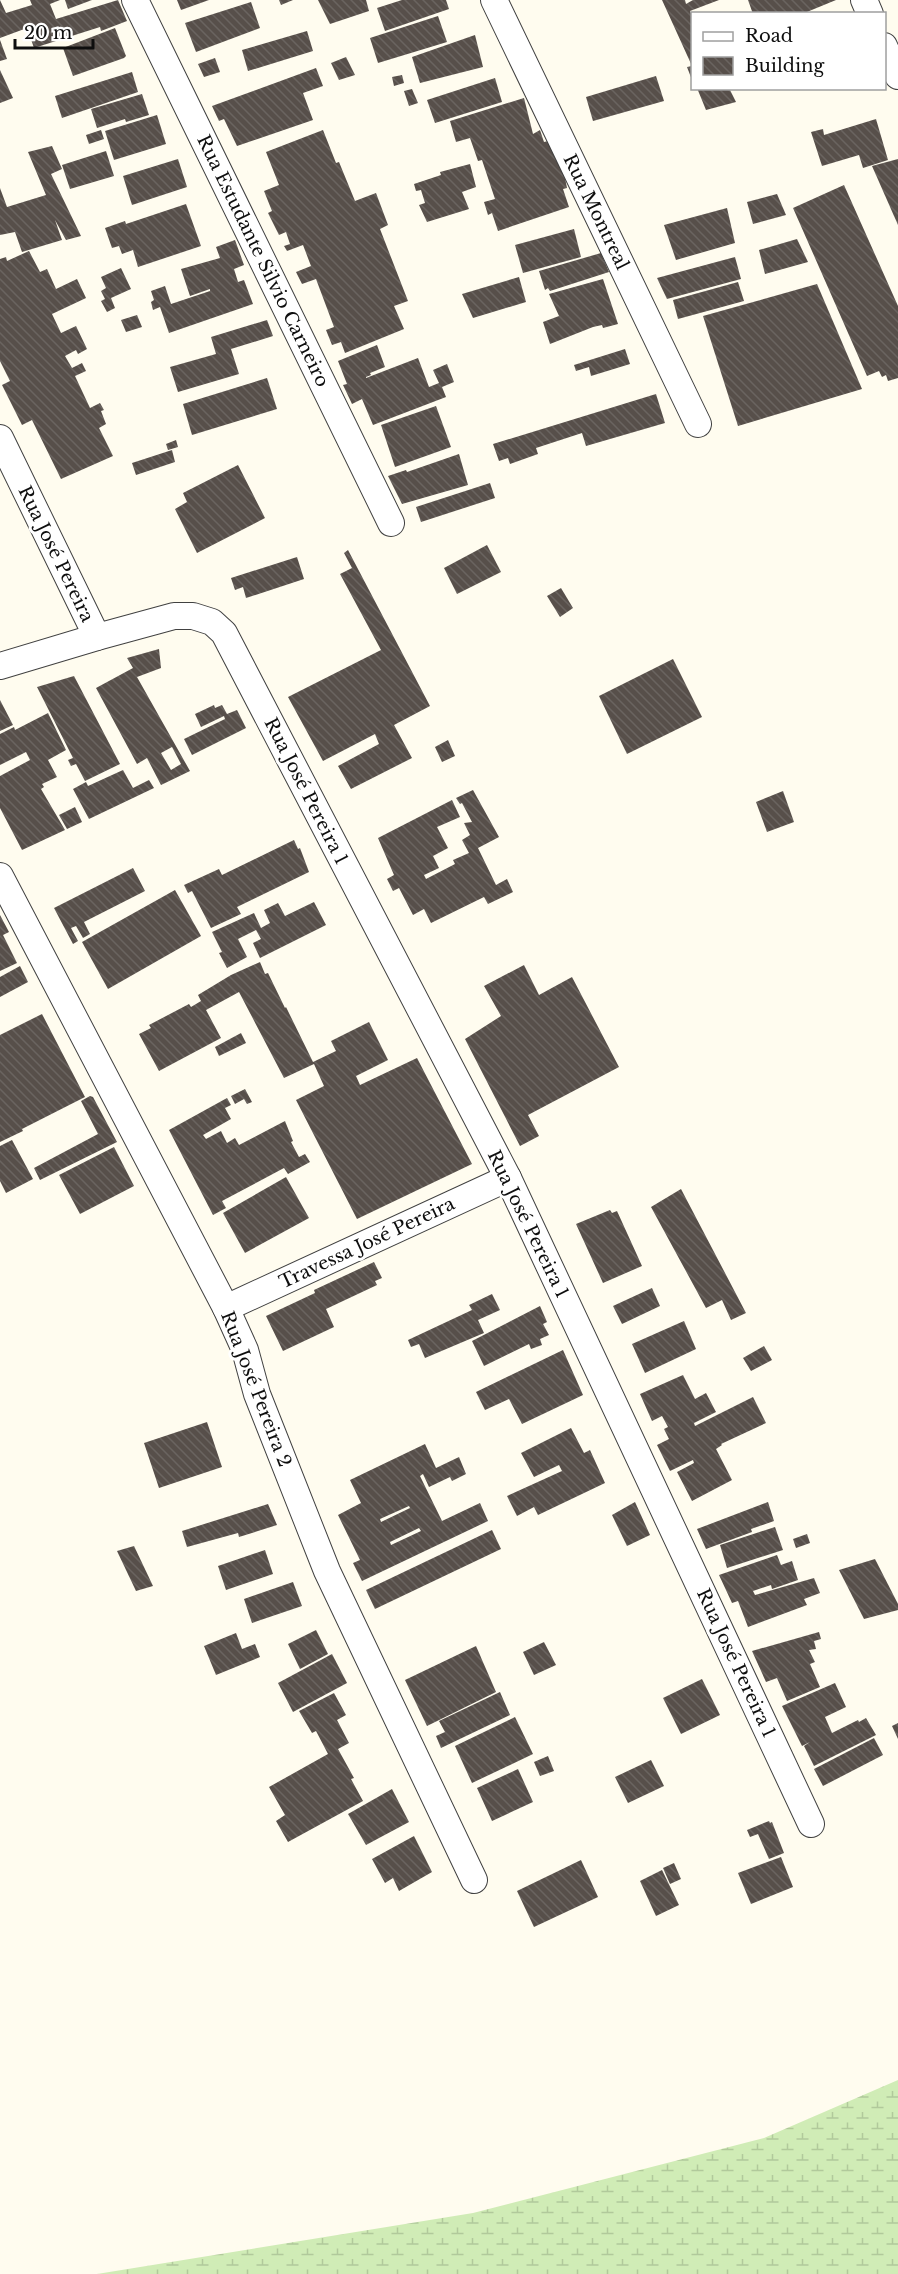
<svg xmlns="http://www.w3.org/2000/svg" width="898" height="2274" font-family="'Libre Baskerville',serif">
  <defs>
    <pattern id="wetland-marsh" width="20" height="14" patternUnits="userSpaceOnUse" patternTransform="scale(1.5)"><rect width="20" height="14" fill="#d0ecb6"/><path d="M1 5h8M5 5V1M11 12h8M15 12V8" fill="none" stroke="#b1c99b"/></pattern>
    <pattern id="building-back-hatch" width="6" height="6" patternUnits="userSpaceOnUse" patternTransform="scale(1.5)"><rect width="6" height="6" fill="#574f4a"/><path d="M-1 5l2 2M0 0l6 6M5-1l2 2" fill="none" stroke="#6a6460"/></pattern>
  </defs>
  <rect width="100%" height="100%" fill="#fffcef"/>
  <polygon fill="url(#wetland-marsh)" points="898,2080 898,2274 97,2274 473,2213 764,2138"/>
  <g fill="url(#building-back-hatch)" fill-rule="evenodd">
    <polygon points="0,0 6,13 32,5 30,0 60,0 50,4 56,19 118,0 127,21 101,31 100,27 34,48 27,28 0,38"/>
    <polygon points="65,0 92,0 68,9"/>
    <polygon points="177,0 209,0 181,10"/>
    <polygon points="279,0 293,0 281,5"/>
    <polygon points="318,0 366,0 369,11 330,24"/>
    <polygon points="402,0 446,0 449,9 385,31 377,8"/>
    <polygon points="662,0 685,0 686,4 693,0 719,0 690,11 692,16 692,66"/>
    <polygon points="748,0 836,0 802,14 753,14"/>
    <polygon points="251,2 260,28 196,52 185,23"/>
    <polygon points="438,16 447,42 378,63 370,38"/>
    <polygon points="115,28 126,56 124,58 73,76 63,48"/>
    <polygon points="307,31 313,51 248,71 242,50"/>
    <polygon points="475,35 483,67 420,83 412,57"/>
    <polygon points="0,40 7,59 0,61"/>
    <polygon points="346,57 355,75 339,80 331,63"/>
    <polygon points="215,58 220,72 204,77 198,64"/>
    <polygon points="692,66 692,80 687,67"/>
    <polygon points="316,68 323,86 303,93 313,120 237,146 224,119 219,121 212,106"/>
    <polygon points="0,70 13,98 0,103"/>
    <polygon points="132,72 138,92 62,118 55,96"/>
    <polygon points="402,75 404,83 394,86 392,77"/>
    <polygon points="656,76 664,101 593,121 586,97"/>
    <polygon points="495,78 502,102 435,123 427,100"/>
    <polygon points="697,88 729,88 736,102 706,110"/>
    <polygon points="412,89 418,103 409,106 404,91"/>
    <polygon points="142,94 149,115 126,122 125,119 97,128 91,109"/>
    <polygon points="524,98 533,134 540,130 544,142 548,141 565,178 567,188 563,189 569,207 498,231 492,213 488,215 484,202 495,199 482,160 478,161 470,138 456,142 450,121"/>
    <polygon points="157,115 166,144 114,160 105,131"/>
    <polygon points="876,119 888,160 863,168 859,155 822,166 811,132 823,129 824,135"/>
    <polygon points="101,130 104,139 89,144 86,135"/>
    <polygon points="323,130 336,163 339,162 355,201 376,193 388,225 380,229 408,301 394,306 404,329 345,353 341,342 332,345 326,330 334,327 316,279 302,284 296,272 311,266 303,245 287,251 284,246 290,244 286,232 279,235 268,213 272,211 264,191 279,185 266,152"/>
    <polygon points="52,146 62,169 51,174 81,236 66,240 55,220 62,240 22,252 15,232 0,235 0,188 7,207 46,195 28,152"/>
    <polygon points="106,151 114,176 70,189 62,165"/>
    <polygon points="178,159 187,187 132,205 123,176"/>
    <polygon points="898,159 898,225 872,166"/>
    <polygon points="470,164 476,187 462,192 469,209 427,222 419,205 425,203 421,190 416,191 414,184 441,175 440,172"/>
    <polygon points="844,185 898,306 898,378 888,381 886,375 882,377 879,371 867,376 793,208"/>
    <polygon points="777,194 786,215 753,224 747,202"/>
    <polygon points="186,204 201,246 138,267 133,250 122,254 119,246 112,248 105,228 125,221 126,224"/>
    <polygon points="727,208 735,243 676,260 664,225"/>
    <polygon points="574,229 581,257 523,273 515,245"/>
    <polygon points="797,239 808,262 765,274 759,250"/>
    <polygon points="235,240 244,265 234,269 238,282 244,280 253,304 169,333 160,307 153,310 151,302 154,300 151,291 165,286 171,304 210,291 210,289 190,296 181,269 220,258 216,247"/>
    <polygon points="29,251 40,272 47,269 56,289 77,279 86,298 52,314 61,333 76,326 87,349 78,354 76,350 65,356 72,368 82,363 86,371 75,376 90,408 100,403 104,410 101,411 106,424 99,428 113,456 61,479 32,420 22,425 2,385 10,381 0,361 0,259 6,257 7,261"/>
    <polygon points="601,253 609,272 550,291 548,288 545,290 539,271"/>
    <polygon points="735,257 741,279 667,299 657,278"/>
    <polygon points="121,268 131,289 111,298 115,308 107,312 101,301 105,299 101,291 106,288 101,277"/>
    <polygon points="519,277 526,302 473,318 462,294"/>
    <polygon points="603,279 618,324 603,328 602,325 593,327 550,344 543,322 559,316 549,294"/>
    <polygon points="738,282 744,301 678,319 673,300"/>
    <polygon points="817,284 862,389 738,426 703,316"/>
    <polygon points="137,315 142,327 126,332 121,320"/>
    <polygon points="267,320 273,336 231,349 239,374 178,392 170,367 216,354 211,337"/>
    <polygon points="377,345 385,367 370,373 371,375 366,377 366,378 418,358 429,387 439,383 433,370 447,364 454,382 442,387 446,397 373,425 362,399 352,404 343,385 347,384 338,361"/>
    <polygon points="625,349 630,364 591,376 589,367 576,371 574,365"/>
    <polygon points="267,378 277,409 192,435 183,404"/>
    <polygon points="656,394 665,423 586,446 582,433 536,448 538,454 510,464 508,458 499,461 493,444"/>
    <polygon points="436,406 451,447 395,467 381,425"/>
    <polygon points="176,440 178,447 168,450 166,444"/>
    <polygon points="172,450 175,462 136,475 132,463"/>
    <polygon points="459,454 468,485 402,504 388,476 406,470 407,472"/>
    <polygon points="238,465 265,518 197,553 175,509 187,502 183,493"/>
    <polygon points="490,483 495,498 421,522 416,507"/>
    <polygon points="487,545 501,572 457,594 444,568"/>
    <polygon points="348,550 430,706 394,725 412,758 351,789 338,766 379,744 375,734 323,761 288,697 381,650 340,574 352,568 344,553"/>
    <polygon points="297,557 304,579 246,598 243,587 235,590 231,578"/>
    <polygon points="561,588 573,608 560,617 547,596"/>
    <path d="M 159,649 L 161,668 L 137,677 L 190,771 L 161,785 L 147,758 L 137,764 L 96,688 L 133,668 L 127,658 ZM 172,747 L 181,764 L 171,770 L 161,753 Z"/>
    <polygon points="673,659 702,717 627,754 599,696"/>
    <polygon points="74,676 120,764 85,781 76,764 71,766 68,760 73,758 37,687"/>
    <polygon points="0,700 13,725 0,731"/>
    <polygon points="214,705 215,708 222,705 227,714 237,710 246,728 192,755 184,739 225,719 224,716 201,727 195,714"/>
    <polygon points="48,713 66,750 48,760 57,777 42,784 44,787 41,789 65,830 22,850 0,808 0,776 30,760 26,752 0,765 0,734 14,727 15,730"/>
    <polygon points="448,740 455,756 442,762 435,747"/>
    <polygon points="123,770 133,788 149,780 154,788 89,819 73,789 86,782 88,786"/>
    <polygon points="473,790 499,837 478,848 496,885 507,879 513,892 488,904 484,897 431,923 424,909 413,915 399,888 393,891 387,879 394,875 378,838 452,800 460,817 437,827 448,848 433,856 439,868 424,875 426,879 455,864 453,860 469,853 462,840 470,835 464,823 472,822 462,803 460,804 456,798"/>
    <polygon points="783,791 794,822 767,832 756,802"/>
    <polygon points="75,807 82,822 67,829 59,815"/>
    <polygon points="294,840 298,849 300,848 309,872 237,907 241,914 211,928 192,891 188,893 184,885 219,869 222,875"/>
    <polygon points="133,868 145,891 84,922 90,934 83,938 76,926 71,928 78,941 73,944 54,908"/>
    <polygon points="175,890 201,936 108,989 82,942"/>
    <polygon points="314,902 326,925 260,958 253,943 261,939 256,930 238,939 247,957 227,968 219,953 222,952 212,932 254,913 261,928 270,923 264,910 278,903 285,916"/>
    <polygon points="0,915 9,932 3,935 17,963 0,971"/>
    <polygon points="260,962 265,974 268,973 285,1008 286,1007 313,1062 336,1051 331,1041 369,1022 388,1060 356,1076 360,1085 417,1058 472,1164 357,1219 296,1100 324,1086 314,1064 284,1078 239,992 206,1010 221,1038 159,1071 139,1034 151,1028 149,1025 189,1004 191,1007 201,1001 198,995 231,975"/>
    <polygon points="524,965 539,995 572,977 619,1067 528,1115 539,1136 520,1146 465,1039 501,1016 484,986"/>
    <polygon points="20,966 28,982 0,997 0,977"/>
    <polygon points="42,1014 85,1097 22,1129 23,1131 0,1142 0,1035"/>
    <polygon points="241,1033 246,1043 219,1056 215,1047"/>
    <polygon points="245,1089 252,1102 247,1104 244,1099 235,1104 231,1096"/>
    <polygon points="90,1096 93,1097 117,1142 40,1180 34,1168 98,1134 81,1101"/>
    <polygon points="227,1098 231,1105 225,1108 231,1119 203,1135 206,1139 221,1131 227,1143 235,1138 239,1145 285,1121 293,1141 291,1142 299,1157 305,1154 310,1162 288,1174 284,1168 222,1201 226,1208 213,1215 169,1130"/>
    <polygon points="12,1140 33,1179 6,1193 0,1181 0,1146"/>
    <polygon points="114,1147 134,1186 80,1214 59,1175"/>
    <polygon points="286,1177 309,1218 245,1253 223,1213"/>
    <polygon points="681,1189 746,1313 731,1320 722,1300 706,1308 651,1207"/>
    <polygon points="610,1210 612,1213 617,1211 642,1266 603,1283 576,1224"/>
    <polygon points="374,1262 382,1278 375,1281 377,1285 326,1309 334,1327 283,1351 266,1316 315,1293 314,1290"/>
    <polygon points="652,1288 660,1306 622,1324 613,1306"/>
    <polygon points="492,1294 500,1310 478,1320 484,1333 425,1358 419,1344 411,1347 408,1340 472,1310 469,1305"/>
    <polygon points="540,1306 547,1322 543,1324 549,1335 540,1339 542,1345 531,1349 529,1344 484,1366 472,1341"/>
    <polygon points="684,1321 696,1349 645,1373 632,1344"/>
    <polygon points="764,1346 772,1360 751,1371 743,1358"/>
    <polygon points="563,1350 583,1395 522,1424 509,1399 485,1410 476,1392"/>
    <polygon points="683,1375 695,1399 706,1393 716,1412 694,1423 695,1426 753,1397 766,1423 721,1444 722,1445 716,1449 732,1480 692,1501 677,1472 694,1463 693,1460 670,1471 657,1445 669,1439 664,1429 668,1427 662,1416 652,1421 640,1394"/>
    <polygon points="207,1422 222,1467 159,1488 144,1443"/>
    <polygon points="571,1428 584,1453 590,1450 605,1483 538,1515 534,1507 517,1516 507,1496 562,1471 559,1465 534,1477 521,1453"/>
    <path d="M 425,1444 L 436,1468 L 459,1457 L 466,1474 L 452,1481 L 450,1477 L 429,1487 L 423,1474 L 420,1476 L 442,1521 L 480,1503 L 488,1521 L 362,1581 L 353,1563 L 360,1560 L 338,1515 L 361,1503 L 350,1480 ZM 409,1506 L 410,1508 L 381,1522 L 380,1519 ZM 419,1528 L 421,1531 L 391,1545 L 390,1542 Z"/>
    <polygon points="635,1502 650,1535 627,1546 612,1515"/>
    <polygon points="768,1502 774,1521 751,1529 752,1532 706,1549 697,1529"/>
    <polygon points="268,1504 277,1525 239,1537 238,1533 187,1547 182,1531"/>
    <polygon points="775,1527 783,1550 727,1568 720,1545"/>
    <polygon points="492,1530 501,1549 375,1609 366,1590"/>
    <polygon points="807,1534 810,1543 796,1548 793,1539"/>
    <polygon points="134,1546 153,1586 136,1591 117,1551"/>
    <polygon points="265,1550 273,1574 226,1590 218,1566"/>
    <polygon points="777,1555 781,1565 792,1561 798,1580 772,1589 771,1585 753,1591 755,1595 814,1578 820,1593 804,1599 807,1605 748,1627 738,1601 732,1603 719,1575"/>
    <polygon points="875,1559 898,1604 898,1610 864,1619 839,1570"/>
    <polygon points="293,1582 302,1606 252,1623 244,1599"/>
    <polygon points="316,1630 328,1654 300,1669 288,1644"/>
    <polygon points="819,1632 821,1639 814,1641 816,1649 809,1650 815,1662 810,1664 820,1687 787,1701 777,1678 766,1682 752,1651"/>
    <polygon points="236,1633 242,1649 255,1644 260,1657 216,1675 204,1646"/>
    <polygon points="544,1642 556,1665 534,1675 523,1652"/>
    <polygon points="476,1646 496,1692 427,1726 405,1680"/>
    <polygon points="332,1654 347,1683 293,1712 278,1683"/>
    <polygon points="702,1679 720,1715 681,1734 663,1698"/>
    <polygon points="835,1683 846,1707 825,1717 832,1733 858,1720 859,1722 866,1718 876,1735 814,1766 804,1746 810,1742 802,1746 782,1706"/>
    <polygon points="500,1692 510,1715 441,1748 436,1736 445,1732 439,1721"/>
    <polygon points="334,1693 346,1715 337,1720 349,1743 338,1749 354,1778 351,1779 363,1801 288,1842 276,1821 285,1815 269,1787 328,1754 316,1731 312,1733 299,1711"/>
    <polygon points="515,1717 533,1754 472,1783 455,1746"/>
    <polygon points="898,1723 898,1739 892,1726"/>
    <polygon points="874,1738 883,1755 823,1786 814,1769"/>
    <polygon points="548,1756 554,1771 540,1776 534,1762"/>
    <polygon points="651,1760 664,1786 628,1803 615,1777"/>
    <polygon points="518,1769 533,1802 492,1821 477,1788"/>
    <polygon points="392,1789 409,1822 366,1845 348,1814"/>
    <polygon points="769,1821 770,1823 772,1822 784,1853 769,1859 758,1834 750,1837 747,1830"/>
    <polygon points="414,1836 432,1872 399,1891 393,1878 385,1883 372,1859"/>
    <polygon points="781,1857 793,1887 751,1904 738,1873"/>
    <polygon points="581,1860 598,1897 534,1927 517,1891"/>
    <polygon points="674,1863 681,1879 670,1884 663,1868"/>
    <polygon points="662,1870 679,1905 656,1916 640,1881"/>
  </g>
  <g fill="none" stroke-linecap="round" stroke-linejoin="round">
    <g stroke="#414141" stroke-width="28">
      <g id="minor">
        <polyline points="135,0 391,523"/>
        <polyline points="494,0 698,424"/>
        <polyline points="864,0 870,14"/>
        <polyline points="884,46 898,76"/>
        <polyline points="0,438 97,637"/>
        <polyline points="0,666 97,637 174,616 193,616 212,622 224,633 508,1178 811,1824"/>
        <polyline points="0,876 226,1308 245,1350 257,1394 327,1571 474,1880"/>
        <polyline points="226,1308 508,1178"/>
      </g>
    </g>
    <use href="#minor" stroke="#fff" stroke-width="26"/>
  </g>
  <g text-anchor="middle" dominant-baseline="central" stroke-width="6" stroke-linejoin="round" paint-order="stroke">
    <g font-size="18" fill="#0e0e0e" stroke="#fff">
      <text transform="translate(596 212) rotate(64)">Rua Montreal</text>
      <text transform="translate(263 261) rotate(64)">Rua Estudante Silvio Carneiro</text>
      <text transform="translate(56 554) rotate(64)">Rua José Pereira</text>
      <text transform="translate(306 791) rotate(63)">Rua José Pereira 1</text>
      <text transform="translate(528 1224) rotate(64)">Rua José Pereira 1</text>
      <text transform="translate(367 1243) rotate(-25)">Travessa José Pereira</text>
      <text transform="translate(256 1389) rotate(69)">Rua José Pereira 2</text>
      <text transform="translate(736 1663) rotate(65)">Rua José Pereira 1</text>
    </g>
  </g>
  <rect x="691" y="12" width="195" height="78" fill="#ffffff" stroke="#9f9f9f" stroke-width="1.5"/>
  <rect x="703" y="32" width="30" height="9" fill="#ffffff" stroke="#9f9f9f" stroke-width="1.5"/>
  <text x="745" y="42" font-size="18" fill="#0e0e0e">Road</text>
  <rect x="703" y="57" width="30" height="18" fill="url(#building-back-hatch)" stroke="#9f9f9f" stroke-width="1.5"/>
  <text x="745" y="72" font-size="18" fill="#0e0e0e">Building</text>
  <path d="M15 39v9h78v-9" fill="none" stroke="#0e0e0e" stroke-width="3"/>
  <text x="24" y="39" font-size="18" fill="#0e0e0e" stroke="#ffffff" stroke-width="4.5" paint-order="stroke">20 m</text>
</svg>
